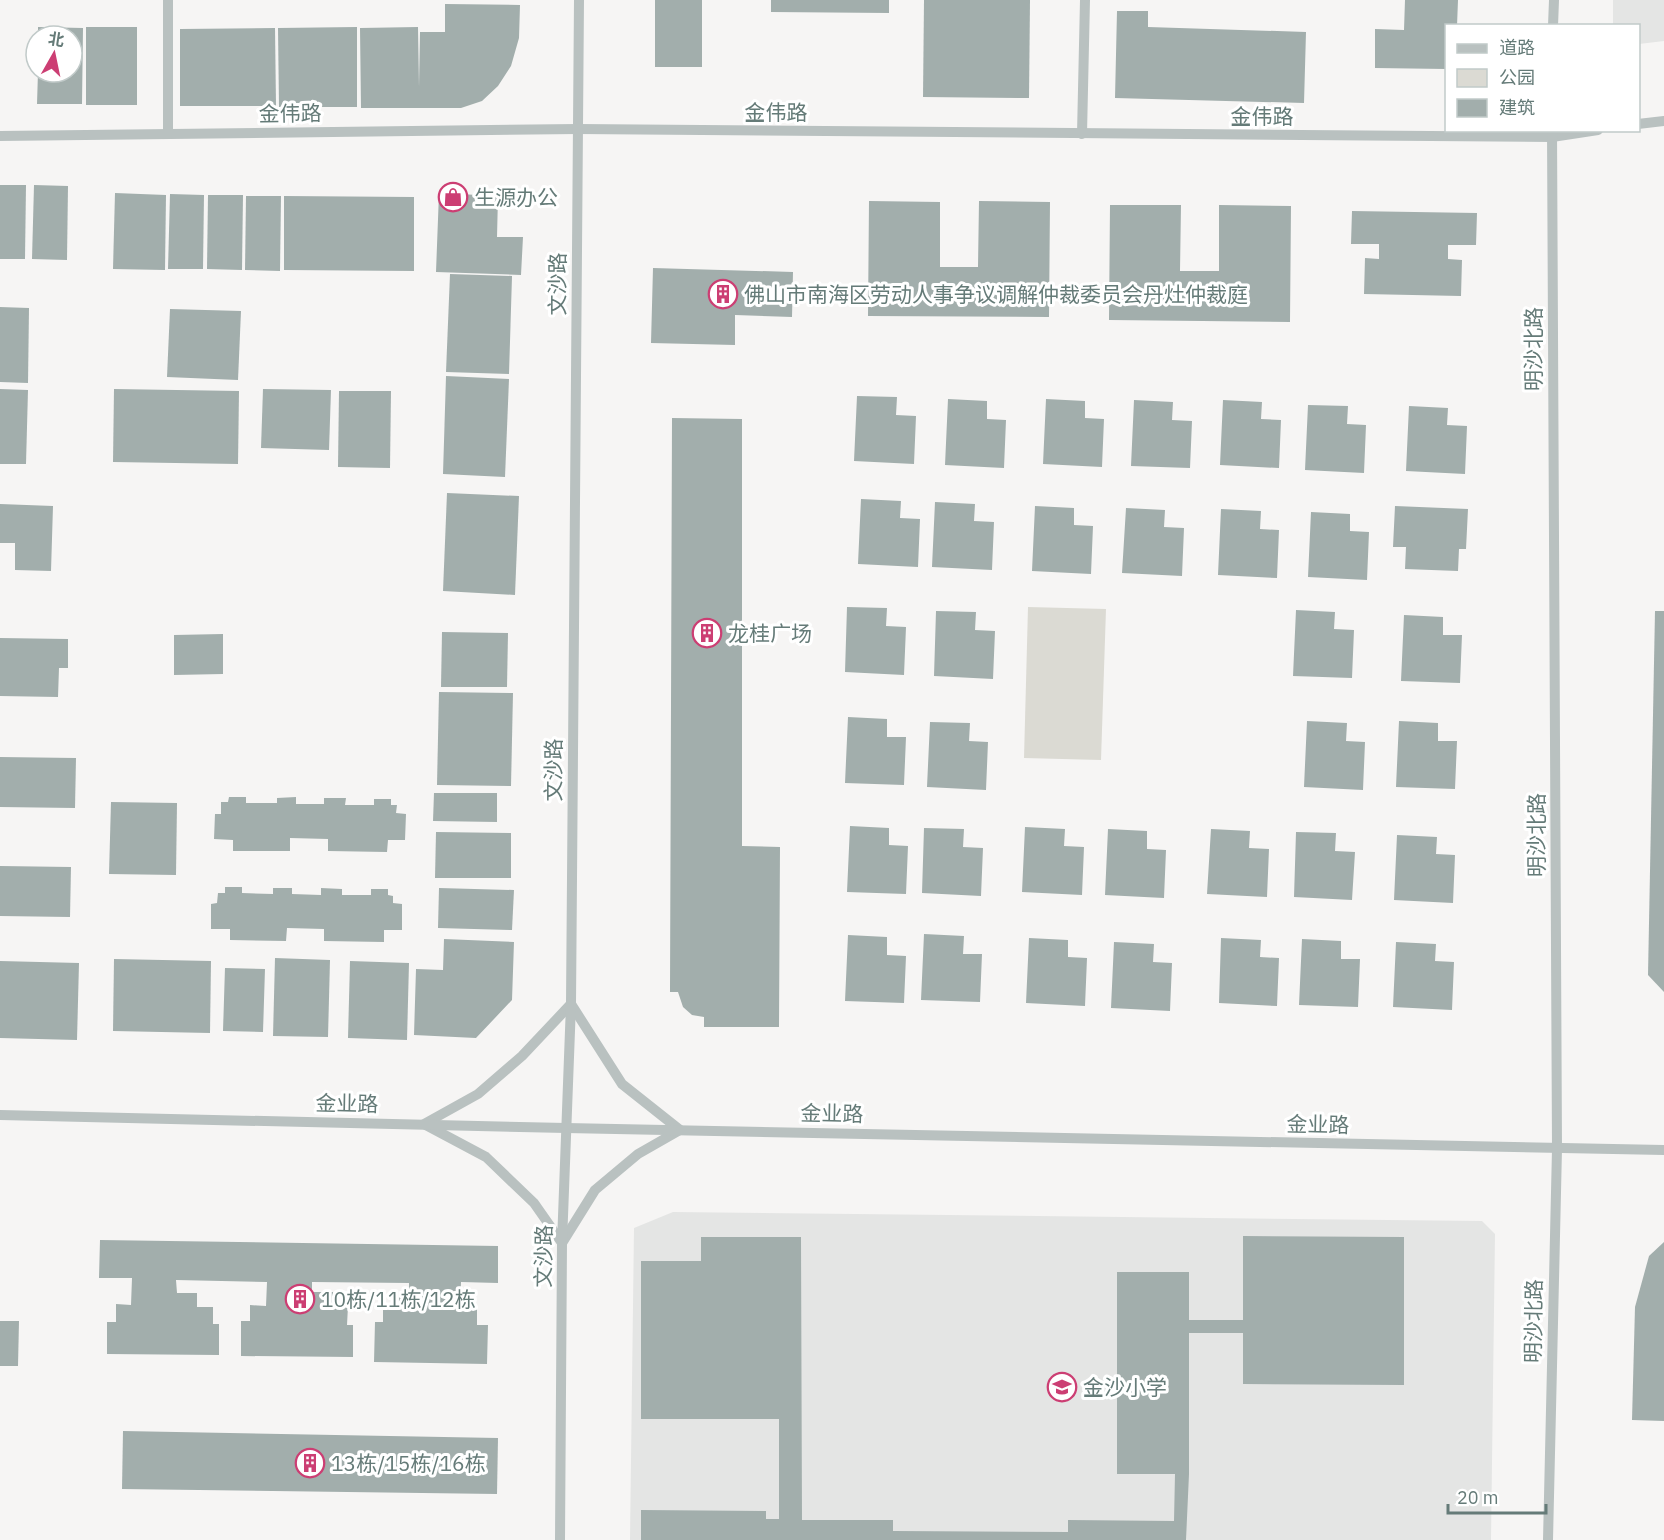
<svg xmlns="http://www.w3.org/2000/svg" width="1664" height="1540" font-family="'IBM Plex Sans','Noto Sans SC',sans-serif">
  <rect width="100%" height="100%" fill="#f6f5f4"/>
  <g fill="#e4e5e4">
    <polygon points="1613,0 1664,0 1664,41 1639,44 1638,26 1613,25"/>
    <polygon points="673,1212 1482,1221 1495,1234 1491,1540 630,1540 634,1228"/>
  </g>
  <polygon fill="#dbdad3" points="1028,607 1106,609 1101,760 1024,758"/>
  <g fill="#a2aeac">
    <rect x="655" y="0" width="47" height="67"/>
    <polygon points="771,0 889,0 889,13 771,12"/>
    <polygon points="924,0 1030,0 1029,98 923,97"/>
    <polygon points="1405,0 1458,0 1457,26 1446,26 1446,69 1375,68 1375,29 1404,30"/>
    <polygon points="445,4 520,5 519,38 511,66 498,86 482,101 461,108 361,108 360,28 418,27 419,87 420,32 445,32"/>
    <polygon points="1117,11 1148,11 1148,27 1306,32 1304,103 1115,98"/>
    <polygon points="38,27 83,28 82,104 37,104 38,72 72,72 72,36 38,36"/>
    <rect x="86" y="27" width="51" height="78"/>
    <polygon points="357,27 357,107 279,107 278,28"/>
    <polygon points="275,28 276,106 180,106 180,29"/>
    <polygon points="0,185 26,185 25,259 0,259"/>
    <polygon points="34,185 68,186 67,260 32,259"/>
    <polygon points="115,193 166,195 165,270 113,269"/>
    <polygon points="439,193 498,196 497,237 523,237 521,275 436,272"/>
    <polygon points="170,194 204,195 203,269 168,269"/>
    <polygon points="208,195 243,195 242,270 207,269"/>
    <polygon points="246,196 281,196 280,271 245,270"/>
    <polygon points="284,196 414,197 414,271 284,270"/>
    <polygon points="869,201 940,202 940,267 978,267 979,201 1050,202 1049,317 868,316"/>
    <polygon points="1110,205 1181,205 1180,271 1219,271 1219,205 1291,206 1290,322 1109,320"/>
    <polygon points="1352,211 1477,213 1476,245 1448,245 1448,259 1462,260 1461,296 1364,294 1365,258 1379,259 1379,244 1351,244"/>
    <polygon points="653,268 793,272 792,317 735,315 735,345 651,343"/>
    <polygon points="450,274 512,276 509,374 446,372"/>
    <polygon points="0,307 29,308 28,383 0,382"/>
    <polygon points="170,309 241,311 238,380 167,377"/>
    <polygon points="446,376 509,379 505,477 443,474"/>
    <polygon points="0,389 28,390 26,464 0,464"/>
    <polygon points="114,389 239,391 238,464 113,462"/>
    <polygon points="263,389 331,390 329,450 261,448"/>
    <polygon points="339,391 391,391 390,468 338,467"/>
    <polygon points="857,396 897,397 896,415 916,416 914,464 854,461"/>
    <polygon points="948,399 987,401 987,419 1006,420 1004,468 945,465"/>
    <polygon points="1046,399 1085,401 1085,418 1104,419 1102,467 1043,464"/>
    <polygon points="1134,400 1173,402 1172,420 1192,421 1190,468 1131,466"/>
    <polygon points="1223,400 1262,402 1261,419 1281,420 1279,468 1220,465"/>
    <polygon points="1308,405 1348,406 1347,424 1366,425 1364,473 1305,470"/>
    <polygon points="1409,406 1448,408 1447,425 1467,426 1465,474 1406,471"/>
    <polygon points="672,418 742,419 742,846 780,847 779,1027 704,1027 704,1017 692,1015 683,1007 678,992 670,992"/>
    <polygon points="447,493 519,496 515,595 443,591"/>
    <polygon points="861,499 901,501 900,518 920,519 918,567 858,564"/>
    <polygon points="935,502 975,504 974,521 994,522 992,570 932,567"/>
    <polygon points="0,504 53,506 51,571 15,570 15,543 0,543"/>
    <polygon points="1035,506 1074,508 1074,525 1093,526 1091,574 1032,571"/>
    <polygon points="1395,506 1468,509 1466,549 1459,549 1458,571 1405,569 1406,547 1393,547"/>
    <polygon points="1126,508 1165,510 1164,527 1184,528 1182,576 1122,573"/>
    <polygon points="1221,509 1261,511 1260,529 1279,530 1277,578 1218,575"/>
    <polygon points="1311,512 1350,514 1350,531 1369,532 1367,580 1308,577"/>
    <polygon points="847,607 887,608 886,626 906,627 904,675 845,672"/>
    <polygon points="1296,610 1335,612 1334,629 1354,630 1352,678 1293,676"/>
    <polygon points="936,611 976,612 975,630 995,631 993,679 934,676"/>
    <polygon points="1655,611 1664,611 1664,992 1648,975"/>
    <polygon points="1404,615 1443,617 1443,635 1462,635 1460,683 1401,681"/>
    <polygon points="442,632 508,633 507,687 441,687"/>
    <polygon points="223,634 223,674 174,675 174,635"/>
    <polygon points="0,638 68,639 68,668 59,668 58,697 0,696"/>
    <polygon points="439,692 513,693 511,786 437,785"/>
    <polygon points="848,717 887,719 887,737 906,737 904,785 845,783"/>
    <polygon points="1307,721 1347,723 1346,741 1365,742 1363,790 1304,787"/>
    <polygon points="1399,721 1438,723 1438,741 1457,741 1455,789 1396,787"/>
    <polygon points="930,722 970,723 969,741 988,742 986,790 927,787"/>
    <polygon points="0,757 76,758 75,808 0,807"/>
    <polygon points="434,793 497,793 497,822 433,821"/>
    <polygon points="229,797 246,797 246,803 277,803 277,798 296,797 296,804 324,804 324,798 346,798 345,805 374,805 374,799 391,799 391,805 397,805 396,813 406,814 405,840 388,840 387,852 328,851 328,839 290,838 290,851 233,851 233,840 214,839 215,814 221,814 221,802 228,802"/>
    <polygon points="111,802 177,803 176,875 109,874"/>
    <polygon points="850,826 889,828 889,845 908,846 906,894 847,892"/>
    <polygon points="1025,827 1065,829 1064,846 1084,847 1082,895 1022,892"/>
    <polygon points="924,828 964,829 963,847 983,848 981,896 922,893"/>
    <polygon points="1108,829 1147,831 1147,849 1166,850 1164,898 1105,895"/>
    <polygon points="1211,829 1250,831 1249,848 1269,849 1267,897 1207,894"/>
    <polygon points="436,832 511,833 511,878 435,878"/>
    <polygon points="1296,832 1336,833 1335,851 1355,852 1352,900 1294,897"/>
    <polygon points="1397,835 1437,837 1436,854 1455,855 1453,903 1394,900"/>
    <polygon points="0,866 71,867 70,917 0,916"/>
    <polygon points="225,887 242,887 242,893 273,894 273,888 292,888 292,894 321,895 321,888 342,889 342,895 371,895 371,889 388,889 388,895 393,896 393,903 402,904 402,930 384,930 384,942 324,941 324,929 287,928 286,941 230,940 230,929 211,929 211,904 217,903 218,893 225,893"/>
    <polygon points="439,888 514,890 512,930 438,928"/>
    <polygon points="924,934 964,936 963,954 982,954 980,1002 921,1000"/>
    <polygon points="848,935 887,937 887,955 906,956 904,1003 845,1001"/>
    <polygon points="1029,938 1068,940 1068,957 1087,958 1085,1006 1026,1003"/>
    <polygon points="1221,938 1261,940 1260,957 1279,958 1277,1006 1219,1003"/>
    <polygon points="444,939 514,942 512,1000 476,1038 414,1035 416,969 443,970"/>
    <polygon points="1302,939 1341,941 1341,959 1360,959 1358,1007 1299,1005"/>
    <polygon points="1114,942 1154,944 1153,962 1172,963 1170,1011 1111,1008"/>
    <polygon points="1396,942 1436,944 1435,961 1454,962 1452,1010 1393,1007"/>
    <polygon points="275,958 330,960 328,1037 273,1036"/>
    <polygon points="114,959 211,961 210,1033 113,1031"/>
    <polygon points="0,961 79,963 77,1040 0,1038"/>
    <polygon points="350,961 409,963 407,1040 348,1038"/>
    <polygon points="225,968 265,969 263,1032 223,1031"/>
    <polygon points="1243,1236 1404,1237 1404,1385 1243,1384 1243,1333 1189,1333 1189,1474 1186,1540 641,1540 641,1510 766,1511 766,1519 779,1519 779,1419 641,1419 641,1261 701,1261 701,1237 801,1237 802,1520 893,1520 893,1531 1068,1532 1068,1520 1174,1521 1175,1474 1117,1474 1117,1272 1189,1272 1189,1320 1243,1320"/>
    <polygon points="100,1240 498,1246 498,1283 461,1282 460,1309 477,1309 477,1325 488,1325 487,1364 374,1362 375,1322 383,1322 383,1305 399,1306 399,1293 409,1293 409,1283 312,1282 312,1292 333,1292 333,1306 348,1306 347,1325 353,1325 353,1357 241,1356 241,1321 250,1321 250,1305 266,1306 267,1282 176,1280 177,1293 197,1293 197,1307 213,1307 213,1324 219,1324 219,1355 107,1354 107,1322 116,1322 116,1304 131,1305 132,1278 99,1278"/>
    <polygon points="1664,1242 1664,1421 1632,1420 1635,1307 1649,1256"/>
    <polygon points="0,1321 19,1321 18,1366 0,1366"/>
    <polygon points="123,1431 498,1438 497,1494 122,1489"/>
  </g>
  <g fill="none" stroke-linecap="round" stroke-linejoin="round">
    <g stroke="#b9c1c0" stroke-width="10">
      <polyline points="168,0 168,134"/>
      <polyline points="1553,26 1554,0"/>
      <polyline points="1638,124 1664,121"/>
      <polyline points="1082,134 1085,0"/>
      <polyline points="0,136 578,129 1552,137 1598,130"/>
      <polygon points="571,1004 622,1084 680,1130 638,1154 595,1190 562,1243 534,1203 486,1157 424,1124 478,1094 522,1056"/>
      <polyline points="0,1115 566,1128 1664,1150"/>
      <polyline points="560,1540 562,1243 571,1004 579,0"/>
      <polyline points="1548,1540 1557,1149 1552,130"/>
    </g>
  </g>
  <defs>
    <g id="shop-ring" transform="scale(1.5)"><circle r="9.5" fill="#fff" stroke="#cc3e73" stroke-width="1.5"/><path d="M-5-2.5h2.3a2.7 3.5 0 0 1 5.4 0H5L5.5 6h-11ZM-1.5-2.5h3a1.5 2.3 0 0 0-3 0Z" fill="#cc3e73"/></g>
    <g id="building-ring" transform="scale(1.5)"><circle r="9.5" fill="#fff" stroke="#cc3e73" stroke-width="1.5"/><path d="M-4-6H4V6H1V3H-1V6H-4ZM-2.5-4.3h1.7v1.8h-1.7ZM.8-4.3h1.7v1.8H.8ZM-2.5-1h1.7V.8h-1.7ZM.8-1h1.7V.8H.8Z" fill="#cc3e73"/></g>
    <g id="school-ring" transform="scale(1.5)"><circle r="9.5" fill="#fff" stroke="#cc3e73" stroke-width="1.5"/><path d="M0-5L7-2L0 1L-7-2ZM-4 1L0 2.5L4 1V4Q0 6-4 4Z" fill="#cc3e73"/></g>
  </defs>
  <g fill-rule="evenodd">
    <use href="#shop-ring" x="453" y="197"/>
    <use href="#building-ring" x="723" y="294"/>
    <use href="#building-ring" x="707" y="633"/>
    <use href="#building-ring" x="300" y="1299"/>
    <use href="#school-ring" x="1062" y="1387"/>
    <use href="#building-ring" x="310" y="1463"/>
  </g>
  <g text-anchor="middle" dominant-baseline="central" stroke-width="6" stroke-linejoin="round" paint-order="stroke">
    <g font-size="21" fill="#657b78" stroke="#fff">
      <text x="776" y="112">金伟路</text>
      <text transform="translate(290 113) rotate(-1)">金伟路</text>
      <text x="1262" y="116">金伟路</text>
      <text transform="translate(557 284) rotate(-90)">文沙路</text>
      <text transform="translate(1533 349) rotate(-90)">明沙北路</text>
      <text transform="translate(553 770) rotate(-90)">文沙路</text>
      <text transform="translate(1536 835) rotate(-90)">明沙北路</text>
      <text transform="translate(347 1103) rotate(1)">金业路</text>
      <text transform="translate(832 1113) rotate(1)">金业路</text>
      <text transform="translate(1318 1124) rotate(1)">金业路</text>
      <text transform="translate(543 1256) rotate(-89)">文沙路</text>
      <text transform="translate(1533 1321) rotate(-89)">明沙北路</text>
    </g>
    <g font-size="21" fill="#657b78" stroke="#fff" text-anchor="start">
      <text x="474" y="197">生源办公</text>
      <text x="744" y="294">佛山市南海区劳动人事争议调解仲裁委员会丹灶仲裁庭</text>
      <text x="728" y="633">龙桂广场</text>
      <text x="321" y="1299">10栋/11栋/12栋</text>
      <text x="1083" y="1387">金沙小学</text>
      <text x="331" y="1463">13栋/15栋/16栋</text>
    </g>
  </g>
  <rect x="1445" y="24" width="195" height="108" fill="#ffffff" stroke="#c1cac9" stroke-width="1.5"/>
  <rect x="1457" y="44" width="30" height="9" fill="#b9c1c0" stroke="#c1cac9" stroke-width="1.5"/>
  <text x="1499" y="54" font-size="18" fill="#657b78">道路</text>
  <rect x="1457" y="69" width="30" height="18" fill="#dbdad3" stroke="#c1cac9" stroke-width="1.5"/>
  <text x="1499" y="84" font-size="18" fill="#657b78">公园</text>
  <rect x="1457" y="99" width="30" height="18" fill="#a2aeac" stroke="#c1cac9" stroke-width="1.5"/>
  <text x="1499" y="114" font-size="18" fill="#657b78">建筑</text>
  <g transform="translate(54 54) rotate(9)"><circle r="28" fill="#ffffff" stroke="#c1cac9" stroke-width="1.5"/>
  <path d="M0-4.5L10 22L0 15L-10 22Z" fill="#cc3e73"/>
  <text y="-9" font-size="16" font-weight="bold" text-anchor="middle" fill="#657b78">北</text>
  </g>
  <path d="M1448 1504v9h98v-9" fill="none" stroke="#657b78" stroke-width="3"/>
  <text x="1457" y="1504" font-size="18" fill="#657b78" stroke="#ffffff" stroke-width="4.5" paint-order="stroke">20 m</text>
</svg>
